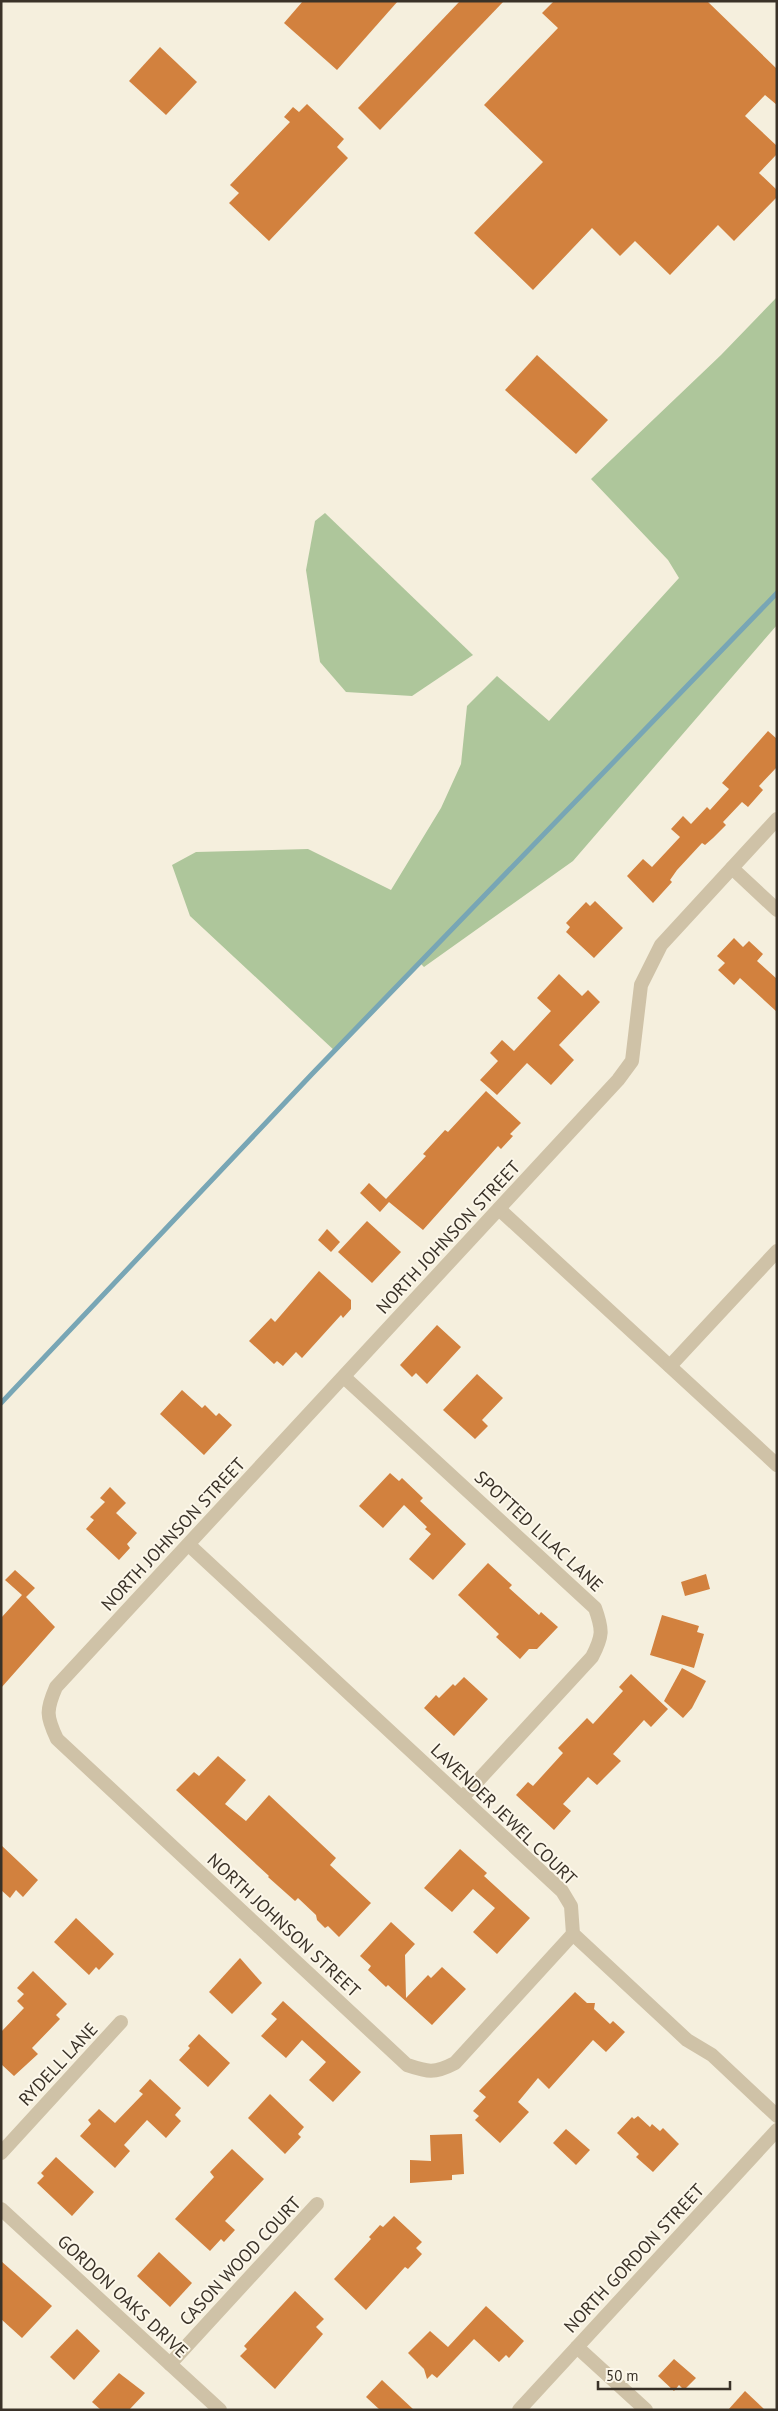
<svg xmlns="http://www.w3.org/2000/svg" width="778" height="2411" font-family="'PT Sans',sans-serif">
  <rect width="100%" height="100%" fill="#f5efdd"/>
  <g fill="#aec69b">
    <polygon points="777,297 777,625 573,861 424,967 420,963 336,1052 190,916 172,865 196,852 308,849 391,890 441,808 461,764 467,706 497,676 549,721 679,578 668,560 591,479 721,355"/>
    <polygon points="325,513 473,655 412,696 346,692 320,662 306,570 315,521"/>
  </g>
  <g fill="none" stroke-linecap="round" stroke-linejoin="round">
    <polyline stroke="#78a6b5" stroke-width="5" points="1,1403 312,1074 777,593"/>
  </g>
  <g fill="#d2813e">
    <polygon points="303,1 398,1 337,70 284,23"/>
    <polygon points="460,1 504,1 380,130 358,108"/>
    <polygon points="554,1 707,1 777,69 777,105 765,95 745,116 777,146 777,154 759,173 777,190 777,197 734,241 718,225 670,275 635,241 620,256 592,228 533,290 474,233 543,162 484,105 558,28 542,13"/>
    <polygon points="160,47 197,82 166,115 129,81"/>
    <polygon points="307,104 344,139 337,147 348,158 269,241 229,203 239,193 230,185 290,122 284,117 293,107 299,112"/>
    <polygon points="537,355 608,420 576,454 505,390"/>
    <polygon points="768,731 777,739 777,767 759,786 763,790 748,807 742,802 723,822 726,825 713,838 705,845 702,843 677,870 670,880 672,882 653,903 627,876 643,859 652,867 680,837 671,829 683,816 691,824 707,807 710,810 729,789 722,783"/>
    <polygon points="595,901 623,928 594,958 566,932 570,927 566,923 586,902 590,906"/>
    <polygon points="734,938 743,947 749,941 763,954 757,961 777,979 777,1012 740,978 734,985 718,970 725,963 717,956"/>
    <polygon points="559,974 582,996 588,990 600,1002 559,1045 574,1060 551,1085 527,1063 497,1095 480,1080 498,1061 490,1053 502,1040 514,1051 551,1011 537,998"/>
    <polygon points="486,1091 521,1123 510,1134 513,1136 501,1149 498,1146 423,1230 389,1202 380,1212 360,1193 369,1183 386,1199 426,1156 423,1154 445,1130 448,1132"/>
    <polygon points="367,1221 401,1252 372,1283 338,1252"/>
    <polygon points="327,1229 340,1242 331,1252 318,1240"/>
    <polygon points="319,1271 351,1300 351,1309 343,1318 341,1315 302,1358 296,1352 283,1366 277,1361 274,1364 249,1341 271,1318 275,1322"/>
    <polygon points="437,1325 461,1347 427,1384 416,1373 412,1377 400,1365"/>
    <polygon points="477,1374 503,1398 482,1420 488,1426 475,1439 443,1410"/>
    <polygon points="182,1390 202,1408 205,1405 216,1416 219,1413 232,1425 204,1455 160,1414"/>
    <polygon points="390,1473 399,1481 402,1478 423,1498 420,1501 466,1544 433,1580 409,1559 431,1534 425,1529 427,1527 404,1505 383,1528 359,1506"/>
    <polygon points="110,1487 126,1503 116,1513 137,1533 127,1544 130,1548 119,1560 86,1529 94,1520 90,1517 105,1502 100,1498"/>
    <polygon points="488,1563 512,1585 509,1588 539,1615 541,1612 558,1627 537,1649 529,1649 520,1659 496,1637 499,1634 458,1595"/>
    <polygon points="15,1570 35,1588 26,1597 55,1627 1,1688 1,1618 22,1595 5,1580"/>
    <polygon points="706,1574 710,1589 685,1596 681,1582"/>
    <polygon points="662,1615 699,1626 697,1632 704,1634 694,1668 650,1655"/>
    <polygon points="682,1668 706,1681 692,1708 683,1718 664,1701"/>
    <polygon points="631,1674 668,1709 651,1727 644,1720 613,1754 621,1761 597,1785 588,1777 563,1804 571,1811 554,1830 516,1795 528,1782 533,1786 563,1753 558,1748 587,1718 593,1724 623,1691 619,1687"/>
    <polygon points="464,1677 488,1699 454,1736 424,1708 436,1695 439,1698 453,1684 455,1686"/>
    <polygon points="218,1756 246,1780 225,1804 246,1821 269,1795 336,1858 330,1865 371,1903 339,1937 328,1926 325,1928 317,1920 316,1915 298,1898 295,1901 268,1877 269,1876 176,1790 194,1772 199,1776"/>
    <polygon points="1,1845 38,1880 23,1897 16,1890 10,1898 1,1890"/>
    <polygon points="460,1849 487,1873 484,1876 530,1918 497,1954 473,1932 495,1908 473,1889 452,1912 424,1888"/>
    <polygon points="76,1918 114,1954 99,1970 96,1967 89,1975 54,1942"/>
    <polygon points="391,1922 415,1944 405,1955 406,1998 428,1975 431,1978 442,1967 466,1989 432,2025 388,1985 386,1987 368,1970 371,1966 360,1956"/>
    <polygon points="240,1958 262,1983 232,2014 209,1992"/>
    <polygon points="33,1971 67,2004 56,2015 60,2019 32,2048 38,2054 14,2076 1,2064 1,2032 24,2008 17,2001 24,1994 17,1988"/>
    <polygon points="575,1992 587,2003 595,2003 594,2009 610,2024 613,2021 625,2032 606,2052 593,2040 549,2089 538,2078 518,2102 529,2112 500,2143 475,2120 479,2116 473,2111 486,2097 479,2091"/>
    <polygon points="283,2001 361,2072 333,2102 309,2080 326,2062 302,2040 286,2058 261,2036 277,2019 271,2014"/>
    <polygon points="199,2034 230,2063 208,2087 179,2060 190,2048 188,2046"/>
    <polygon points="150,2079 181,2108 175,2115 181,2121 166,2138 147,2120 124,2145 130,2151 115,2168 80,2136 91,2124 88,2120 99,2109 115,2123 143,2094 139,2091"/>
    <polygon points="270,2094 304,2127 298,2134 301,2137 285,2154 248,2118"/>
    <polygon points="638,2116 650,2127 652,2124 660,2131 663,2128 679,2144 653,2172 636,2157 639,2154 617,2133 632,2117 634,2119"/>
    <polygon points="566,2129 590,2150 576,2165 553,2143"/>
    <polygon points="462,2134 464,2174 452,2175 452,2180 410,2183 410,2160 431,2161 430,2135"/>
    <polygon points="232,2149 264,2179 225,2221 235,2230 224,2242 221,2239 210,2251 175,2219 214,2177 210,2172"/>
    <polygon points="56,2157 94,2192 72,2216 37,2183 44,2176 41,2173"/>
    <polygon points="394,2216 422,2242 416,2248 422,2254 408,2269 405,2267 366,2310 334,2279 371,2239 369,2237 380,2225 383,2227"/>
    <polygon points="159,2252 192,2283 170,2307 137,2276"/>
    <polygon points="1,2261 52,2306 22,2338 1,2319"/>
    <polygon points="295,2291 324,2319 316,2327 323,2334 275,2389 240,2356 247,2349 244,2346"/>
    <polygon points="486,2306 524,2341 509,2358 506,2355 499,2362 474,2339 437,2378 432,2374 427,2379 424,2369 408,2353 430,2331 448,2347"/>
    <polygon points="77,2329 100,2351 74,2380 50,2357"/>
    <polygon points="674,2359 696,2378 684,2390 679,2385 674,2391 658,2376"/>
    <polygon points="119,2373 145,2393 129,2410 101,2410 92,2402"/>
    <polygon points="382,2380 414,2410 380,2410 366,2397"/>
    <polygon points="745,2391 765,2410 728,2410"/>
  </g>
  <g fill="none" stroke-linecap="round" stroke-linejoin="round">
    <g stroke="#cfc2a7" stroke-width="14">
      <polyline points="732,868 777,910"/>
      <polyline points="499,1209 777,1465"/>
      <polyline points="670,1366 777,1251"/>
      <path d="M 344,1377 L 595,1608 C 603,1630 603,1636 592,1657 L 462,1798"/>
      <polyline points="189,1545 562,1891 571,1906 573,1934 687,2040 712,2055 777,2116"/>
      <path d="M 573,1934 L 455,2063 C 434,2074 428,2072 407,2065 L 57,1739 C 46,1716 46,1710 56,1687 L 618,1080 L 632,1061 L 641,985 L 661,945 L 777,819"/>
      <polyline points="1,2153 121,2022"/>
      <polyline points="1,2209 220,2410"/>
      <polyline points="577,2347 646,2410"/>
      <polyline points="170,2364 317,2204"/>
    </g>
    <polyline stroke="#cfc2a7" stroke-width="14" points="519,2410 777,2130"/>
  </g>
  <g text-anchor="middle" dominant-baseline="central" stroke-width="4" stroke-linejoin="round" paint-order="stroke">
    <g font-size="18" fill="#3a3228" stroke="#fcf7ea">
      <text transform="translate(448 1237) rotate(-47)">NORTH JOHNSON STREET</text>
      <text transform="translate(539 1531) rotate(43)">SPOTTED LILAC LANE</text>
      <text transform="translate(173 1534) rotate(-47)">NORTH JOHNSON STREET</text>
      <text transform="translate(504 1814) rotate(44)">LAVENDER JEWEL COURT</text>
      <text transform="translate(284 1925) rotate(43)">NORTH JOHNSON STREET</text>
      <text transform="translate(58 2064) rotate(-47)">RYDELL LANE</text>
      <text transform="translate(634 2258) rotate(-47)">NORTH GORDON STREET</text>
      <text transform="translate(240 2261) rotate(-47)">CASON WOOD COURT</text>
      <text transform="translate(123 2296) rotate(43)">GORDON OAKS DRIVE</text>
    </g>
  </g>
  <rect width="778" height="2411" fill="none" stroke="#3a3228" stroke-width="5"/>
  <path d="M598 2381v8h132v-8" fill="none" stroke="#3a3228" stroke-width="2.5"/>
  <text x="606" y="2381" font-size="15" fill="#3a3228" stroke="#fcf7ea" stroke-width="4" paint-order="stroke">50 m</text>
</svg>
